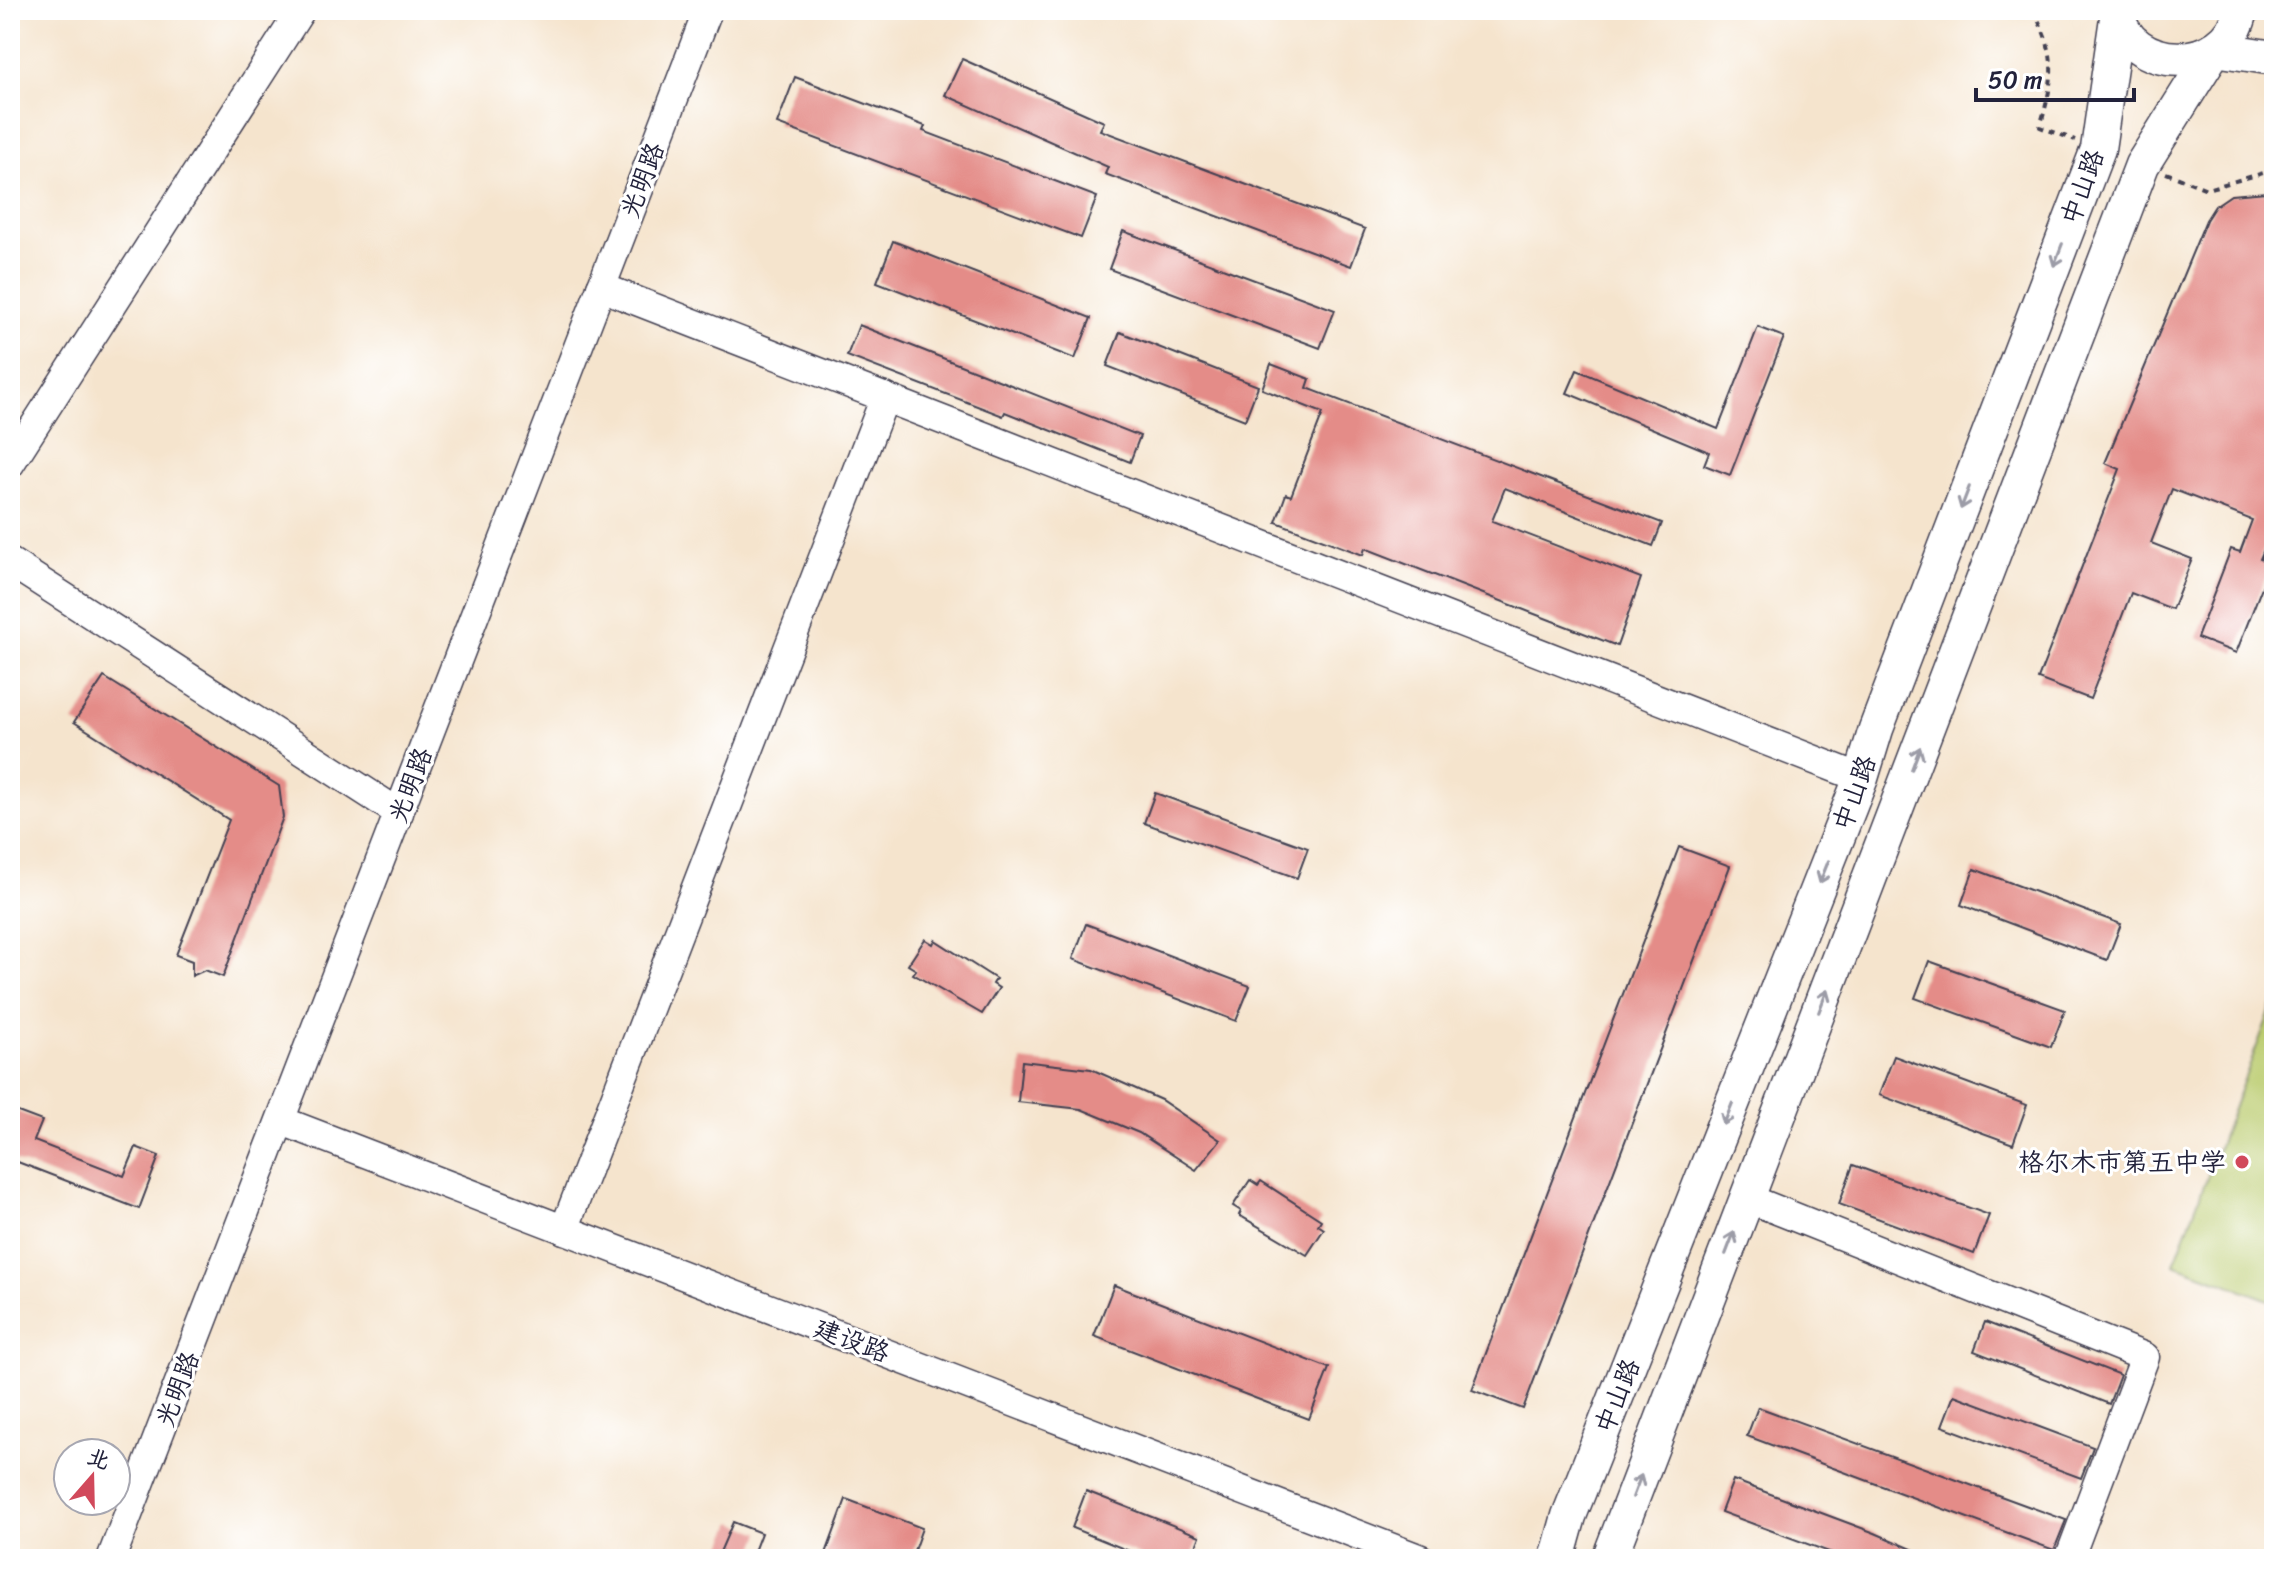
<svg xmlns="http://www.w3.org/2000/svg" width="2284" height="1569" font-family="Sriracha,'LXGW WenKai TC',sans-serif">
  <rect width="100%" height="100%" fill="#fff"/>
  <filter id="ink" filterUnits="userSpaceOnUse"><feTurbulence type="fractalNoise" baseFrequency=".0125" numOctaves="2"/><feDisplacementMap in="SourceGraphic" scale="16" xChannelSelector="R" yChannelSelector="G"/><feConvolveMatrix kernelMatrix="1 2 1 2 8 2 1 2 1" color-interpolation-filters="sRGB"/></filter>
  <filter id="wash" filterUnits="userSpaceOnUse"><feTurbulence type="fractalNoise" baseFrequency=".006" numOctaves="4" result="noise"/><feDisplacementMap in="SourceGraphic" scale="32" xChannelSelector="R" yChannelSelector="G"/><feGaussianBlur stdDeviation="1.8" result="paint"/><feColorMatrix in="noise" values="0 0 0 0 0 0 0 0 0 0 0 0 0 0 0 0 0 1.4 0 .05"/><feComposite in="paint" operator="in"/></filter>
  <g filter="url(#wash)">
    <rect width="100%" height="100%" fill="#f5e4cd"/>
    <polygon fill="#bbcc6f" stroke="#6e7755" stroke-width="2" points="2274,1001 2274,1302 2174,1264"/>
    <g id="blocks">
      <g fill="#e48c88">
        <polygon points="962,59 1104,122 1100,130 1365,229 1351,266 1105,174 1108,167 945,95"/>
        <polygon points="795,77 925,126 923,131 1097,197 1081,238 777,124"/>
        <polygon points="2267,192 2274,194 2274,525 2260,559 2271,564 2236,653 2197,638 2231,549 2240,552 2252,520 2172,489 2151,543 2192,559 2172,609 2131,593 2090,699 2038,679 2120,469 2105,463 2206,220 2215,206 2231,195"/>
        <polygon points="1123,231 1335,310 1320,348 1109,269"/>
        <polygon points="893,241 1091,318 1075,359 877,282"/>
        <polygon points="859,325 1140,436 1130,462 1005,412 1003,416 847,356"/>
        <polygon points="1758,327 1784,337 1730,475 1704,465 1709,452 1567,393 1577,370 1718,429"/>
        <polygon points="1120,332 1258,386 1245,420 1107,366"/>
        <polygon points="1271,364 1310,379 1307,388 1662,523 1653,546 1505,488 1492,521 1641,578 1617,646 1365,548 1363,555 1276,522 1286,494 1291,496 1323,413 1262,389"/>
        <polygon points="104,677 279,786 283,817 223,977 205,970 192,976 192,961 176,955 229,820 74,722"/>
        <polygon points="1155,793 1308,848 1297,878 1144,823"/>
        <polygon points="1679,847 1730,866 1523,1409 1472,1390"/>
        <polygon points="1974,869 2121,924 2107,960 1961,905"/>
        <polygon points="1086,924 1250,986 1236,1021 1073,959"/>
        <polygon points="925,939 933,944 935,940 996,979 993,984 999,988 982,1014 913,974 916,970 908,965"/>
        <polygon points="1929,961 2065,1010 2051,1047 1915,998"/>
        <polygon points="1894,1056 2027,1105 2013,1144 1879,1095"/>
        <polygon points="1022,1061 1091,1069 1161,1100 1220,1140 1196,1170 1139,1133 1081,1109 1018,1102"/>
        <polygon points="10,1109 42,1121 34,1141 124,1176 136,1147 159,1156 139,1209 10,1159"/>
        <polygon points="1853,1165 1989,1215 1974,1254 1839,1204"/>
        <polygon points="1250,1180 1258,1185 1261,1181 1321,1220 1318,1225 1324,1229 1307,1255 1239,1215 1241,1211 1233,1206"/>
        <polygon points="1114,1285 1329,1368 1309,1419 1094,1336"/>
        <polygon points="1985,1322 2120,1375 2109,1404 1974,1351"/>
        <polygon points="1954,1395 2093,1447 2081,1478 1942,1426"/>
        <polygon points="1758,1407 2066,1520 2054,1550 1747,1436"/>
        <polygon points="1733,1480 1875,1533 1935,1559 1848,1559 1721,1512"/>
        <polygon points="1086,1491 1200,1536 1191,1559 1149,1559 1072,1528"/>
        <polygon points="846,1499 922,1528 911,1559 824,1559"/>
        <polygon points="733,1522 761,1533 751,1559 717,1559"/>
      </g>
    </g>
  </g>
  <g filter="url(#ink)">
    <use href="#blocks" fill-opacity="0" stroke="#423f51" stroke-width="2"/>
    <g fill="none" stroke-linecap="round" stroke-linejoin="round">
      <g stroke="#423f51" stroke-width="31">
        <g id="minor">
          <polyline points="601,287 1861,778"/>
          <polyline points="10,464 301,10"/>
          <polyline points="10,562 399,813"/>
          <polyline points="282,1121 1421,1559"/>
          <polyline points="1747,1198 2145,1357 2069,1559"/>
          <polyline points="564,1230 885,397"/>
          <polyline points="111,1559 708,10"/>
        </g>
      </g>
      <g stroke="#423f51" stroke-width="37">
        <g id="major">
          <path d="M 2116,10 C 2127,75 2229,75 2241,10"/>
          <polyline points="1557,1559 1569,1516 1861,778 1876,729 2098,149 2117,18"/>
          <polyline points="1609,1559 2142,165 2215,49 2274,58"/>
        </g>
      </g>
      <g stroke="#423f51" stroke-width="4" stroke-dasharray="6 6" stroke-linecap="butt">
        <path d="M 2033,10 C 2058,56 2054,78 2040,127 L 2075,140"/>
        <polyline points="2166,173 2207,189 2274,170"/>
      </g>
      <use href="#minor" stroke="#fff" stroke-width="28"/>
      <use href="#major" stroke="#fff" stroke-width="34"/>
    </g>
    <defs><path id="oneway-shaft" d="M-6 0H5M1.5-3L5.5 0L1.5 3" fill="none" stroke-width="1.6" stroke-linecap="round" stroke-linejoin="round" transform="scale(2)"/></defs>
    <g stroke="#9c9ca7">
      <use href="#oneway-shaft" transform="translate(2058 255) rotate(111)"/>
      <use href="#oneway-shaft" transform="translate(1965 498) rotate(111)"/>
      <use href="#oneway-shaft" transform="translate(1916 758) rotate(-69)"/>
      <use href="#oneway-shaft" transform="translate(1824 872) rotate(112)"/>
      <use href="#oneway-shaft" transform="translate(1823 1001) rotate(-69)"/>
      <use href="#oneway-shaft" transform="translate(1728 1114) rotate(112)"/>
      <use href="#oneway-shaft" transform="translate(1730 1243) rotate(-69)"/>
      <use href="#oneway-shaft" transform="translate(1637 1486) rotate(-69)"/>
    </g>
  </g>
  <circle fill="#d1495b" stroke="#fff" stroke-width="3" cx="2242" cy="1162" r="8"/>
  <g text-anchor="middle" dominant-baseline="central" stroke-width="6" stroke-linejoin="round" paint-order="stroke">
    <g font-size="26" fill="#22223b" stroke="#fff">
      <text transform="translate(642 180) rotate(-69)">光明路</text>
      <text transform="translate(2082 187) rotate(-70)">中山路</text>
      <text transform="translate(410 785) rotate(-69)">光明路</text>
      <text transform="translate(1854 793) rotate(-70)">中山路</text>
      <text transform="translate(852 1340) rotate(21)">建设路</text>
      <text transform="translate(177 1389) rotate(-69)">光明路</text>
      <text transform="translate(1617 1396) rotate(-68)">中山路</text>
    </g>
    <g font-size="26" fill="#22223b" stroke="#fff" text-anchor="end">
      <text x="2226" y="1162">格尔木市第五中学</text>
    </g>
  </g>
  <rect width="2284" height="1569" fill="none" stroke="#fff" stroke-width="40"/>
  <g transform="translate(92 1477) rotate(20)"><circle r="38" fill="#ffffff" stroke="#a7a7b1" stroke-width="2"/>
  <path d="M0-6L14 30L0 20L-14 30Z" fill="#d1495b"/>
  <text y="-12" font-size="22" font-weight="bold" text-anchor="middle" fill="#22223b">北</text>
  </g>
  <path d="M1976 88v12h158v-12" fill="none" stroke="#22223b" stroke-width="4"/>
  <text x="1988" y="88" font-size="24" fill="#22223b" stroke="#ffffff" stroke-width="6" paint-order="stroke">50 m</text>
</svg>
